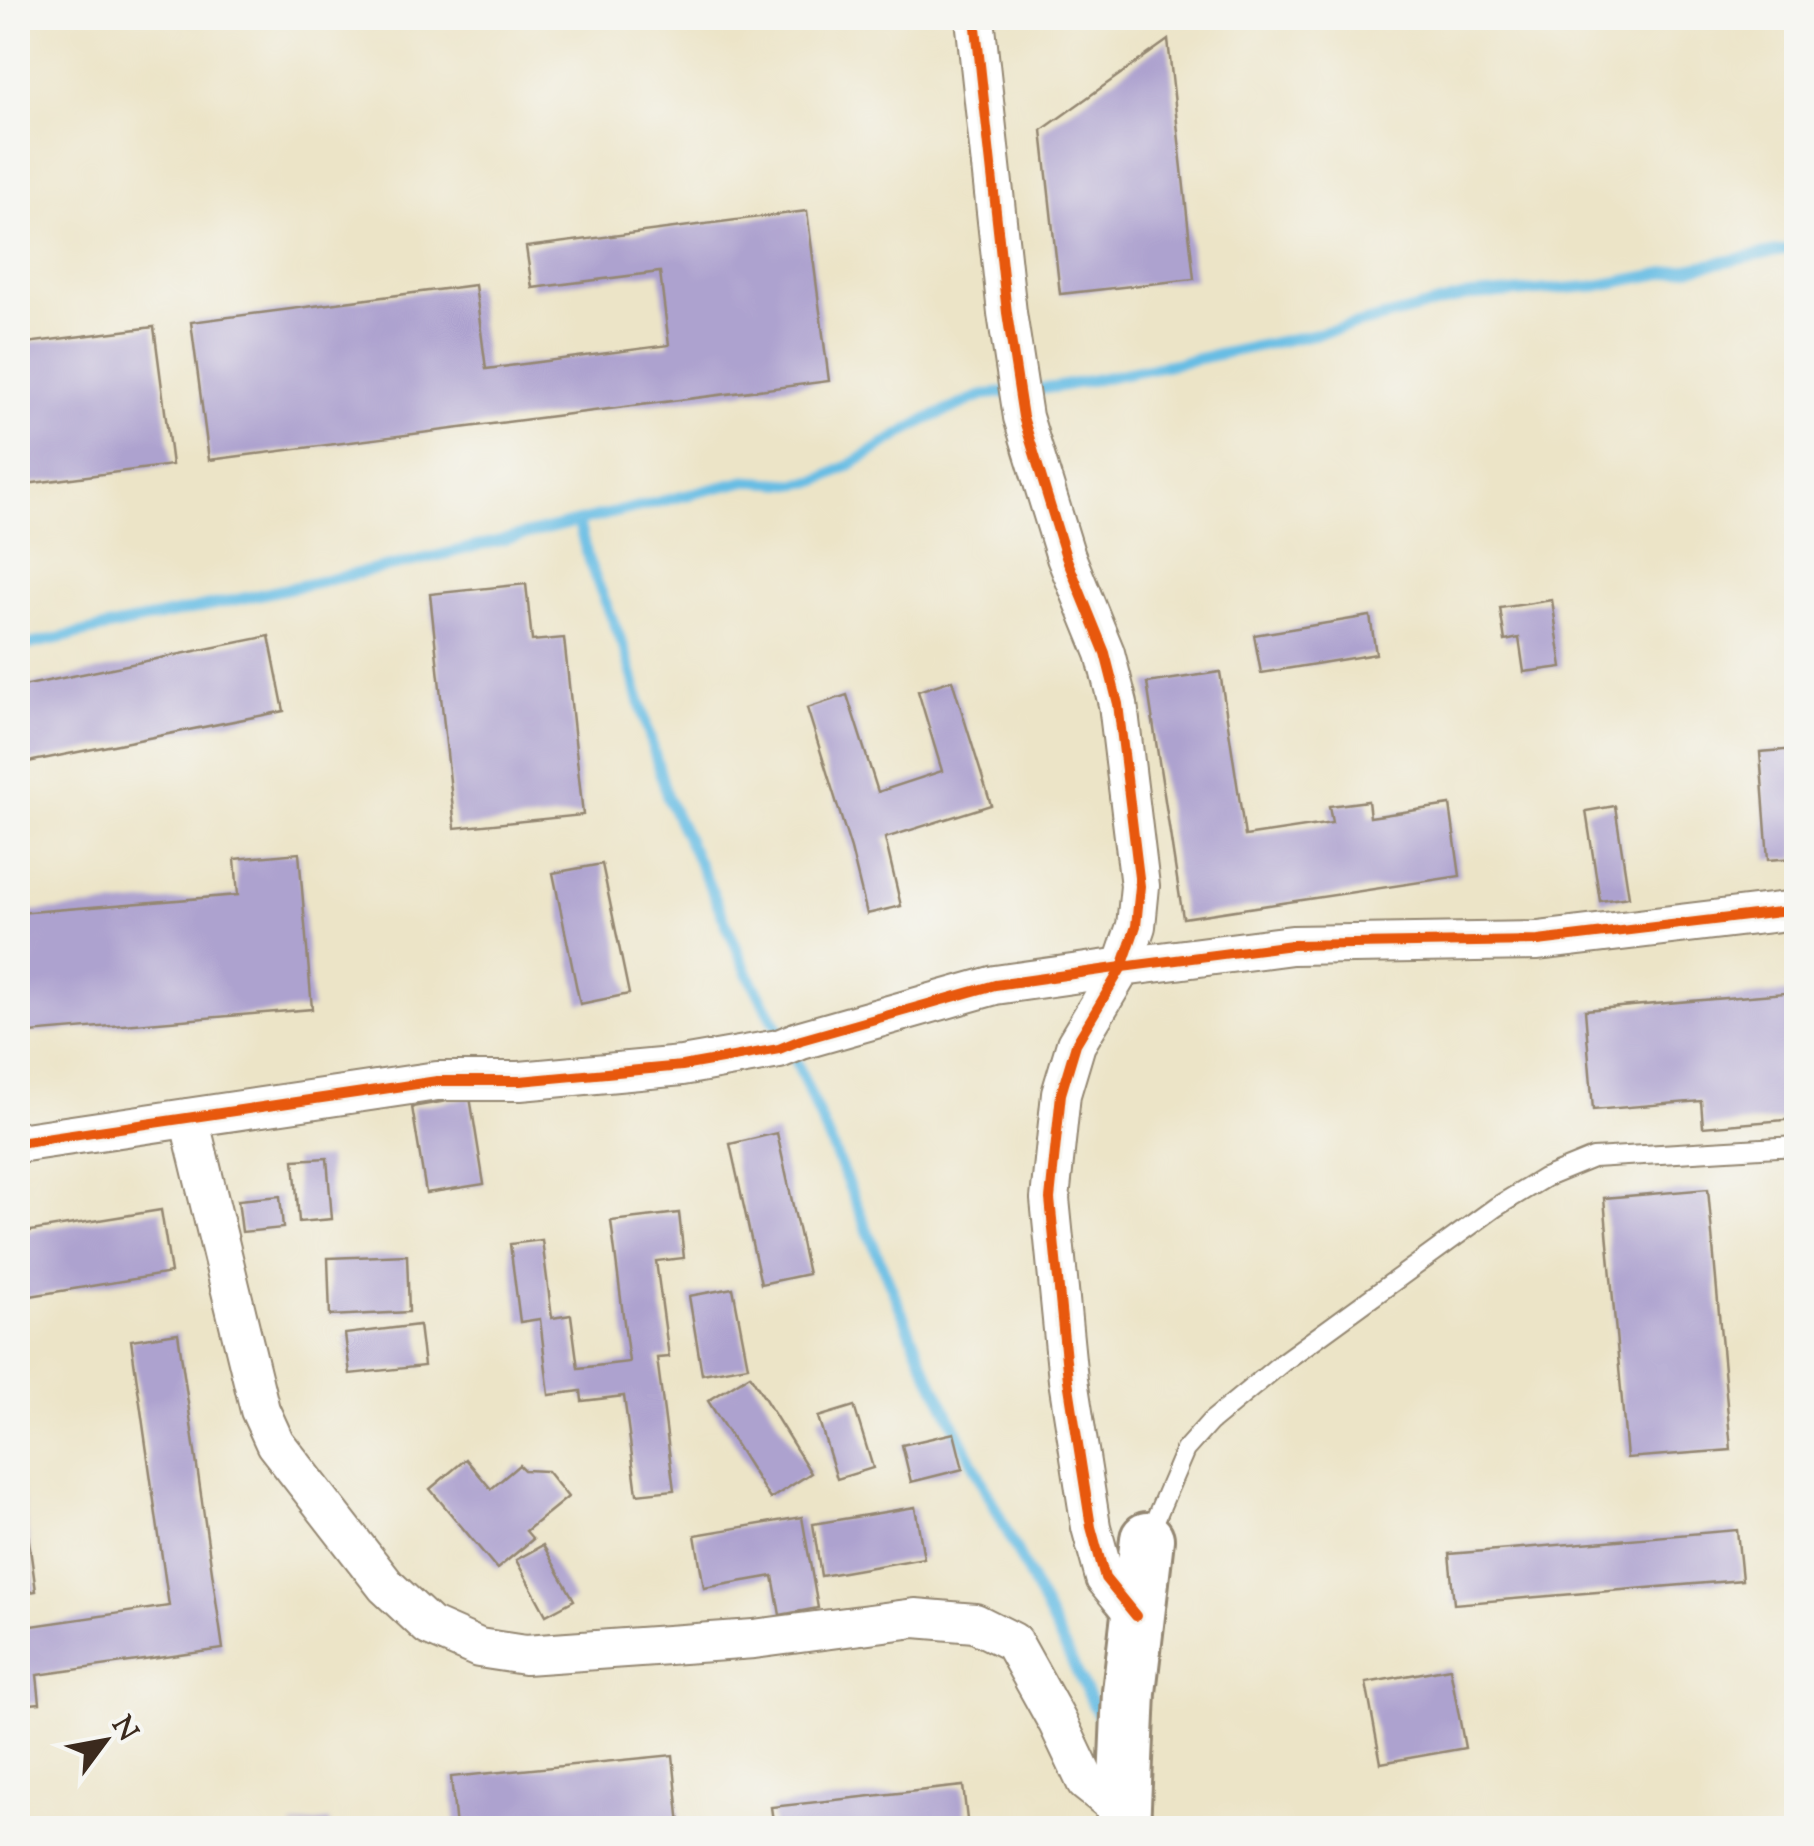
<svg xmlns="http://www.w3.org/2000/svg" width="1814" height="1846" font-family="'Sorts Mill Goudy',serif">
  <rect width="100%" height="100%" fill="#f6f6f2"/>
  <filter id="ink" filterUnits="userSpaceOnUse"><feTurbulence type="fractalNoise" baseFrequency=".01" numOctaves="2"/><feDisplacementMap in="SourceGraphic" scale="20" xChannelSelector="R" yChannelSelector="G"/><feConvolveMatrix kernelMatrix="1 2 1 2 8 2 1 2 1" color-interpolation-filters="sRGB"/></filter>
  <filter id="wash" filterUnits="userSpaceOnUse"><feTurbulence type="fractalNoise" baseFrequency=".0048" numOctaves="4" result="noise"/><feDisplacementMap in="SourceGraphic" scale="40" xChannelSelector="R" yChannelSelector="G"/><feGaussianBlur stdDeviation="2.25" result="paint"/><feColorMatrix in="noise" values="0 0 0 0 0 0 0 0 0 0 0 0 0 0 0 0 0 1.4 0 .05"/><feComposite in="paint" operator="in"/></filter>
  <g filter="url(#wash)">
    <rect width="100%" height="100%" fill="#ece4c7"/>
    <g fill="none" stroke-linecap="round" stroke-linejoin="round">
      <g stroke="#68bde4" stroke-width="11">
        <polyline points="578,522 589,562 625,650 667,797 712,891 747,972 797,1063 922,1360 1104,1727"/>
        <polyline points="18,647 424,559 745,481 795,484 817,481 850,465 923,421 983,395 1057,387 1177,363 1339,329 1468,296 1596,286 1796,248"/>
      </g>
    </g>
    <g id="blocks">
      <g fill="#ada2cf">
        <polygon points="1168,40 1194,279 1060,294 1042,130"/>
        <polygon points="807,211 829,381 209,460 191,322 475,285 486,369 669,345 660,272 532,288 526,247"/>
        <polygon points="154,327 172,465 18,485 18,344"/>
        <polygon points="526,584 532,641 564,638 583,815 455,828 430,594"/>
        <polygon points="1552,600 1562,667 1524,672 1519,638 1505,641 1500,608"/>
        <polygon points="1370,616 1376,654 1261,673 1254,635"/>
        <polygon points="269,636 284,711 18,764 18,687"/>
        <polygon points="1220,672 1245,836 1332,823 1329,806 1368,801 1370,817 1450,805 1460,876 1183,918 1147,683"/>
        <polygon points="952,680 991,805 885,838 901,906 867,914 851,849 807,708 847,695 878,792 942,771 918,691"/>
        <polygon points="1796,749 1796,858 1768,860 1760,752"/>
        <polygon points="1615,806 1629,897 1600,901 1586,811"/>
        <polygon points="299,853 312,1009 18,1034 18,913 238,895 235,859"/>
        <polygon points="602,864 629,994 580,1004 553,873"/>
        <polygon points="1796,992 1796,1119 1703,1127 1701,1101 1593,1110 1585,1010"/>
        <polygon points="470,1097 484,1184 426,1193 412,1107"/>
        <polygon points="777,1133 808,1274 761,1284 730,1144"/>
        <polygon points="327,1158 332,1219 299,1222 294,1160"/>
        <polygon points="1708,1189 1731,1450 1627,1458 1604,1198"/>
        <polygon points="280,1196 283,1228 242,1232 238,1200"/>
        <polygon points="161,1210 171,1273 18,1298 18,1233"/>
        <polygon points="679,1213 684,1258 656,1261 669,1357 657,1358 674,1490 637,1494 624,1396 582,1401 581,1391 549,1395 540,1319 520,1322 510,1244 542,1240 552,1318 571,1315 578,1368 629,1362 611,1221"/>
        <polygon points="407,1255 409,1312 330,1316 328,1258"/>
        <polygon points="733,1288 748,1366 702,1374 689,1296"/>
        <polygon points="419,1325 424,1366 350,1374 345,1334"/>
        <polygon points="178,1333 223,1649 37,1675 40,1703 18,1705 18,1628 169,1606 131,1340"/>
        <polygon points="750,1375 811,1473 770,1499 708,1401"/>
        <polygon points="854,1406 873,1468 837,1479 818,1417"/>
        <polygon points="954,1433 963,1469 911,1482 902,1445"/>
        <polygon points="466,1459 491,1489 519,1465 524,1470 547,1471 568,1497 526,1531 533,1539 497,1569 430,1489"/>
        <polygon points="18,1477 20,1477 36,1591 18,1594"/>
        <polygon points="915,1507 924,1558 821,1576 813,1524"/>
        <polygon points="802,1517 818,1608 780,1615 773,1576 704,1588 695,1535"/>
        <polygon points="1737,1530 1742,1580 1454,1604 1449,1554"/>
        <polygon points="543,1545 574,1600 546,1615 516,1560"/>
        <polygon points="1450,1668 1465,1748 1381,1763 1366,1683"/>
        <polygon points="673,1755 680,1826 655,1828 456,1828 451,1777"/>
        <polygon points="963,1786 968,1828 774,1828 771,1807"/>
        <polygon points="329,1821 330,1828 292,1828 292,1826"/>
      </g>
    </g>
  </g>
  <g filter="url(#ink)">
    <use href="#blocks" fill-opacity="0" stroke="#948772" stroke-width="2.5"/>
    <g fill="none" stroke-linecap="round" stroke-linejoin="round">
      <g stroke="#948772" stroke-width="22">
        <polyline id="lane" points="1149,1534 1185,1450 1210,1422 1283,1362 1496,1207 1544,1178 1593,1158 1796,1146"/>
      </g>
      <g stroke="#948772" stroke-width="42">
        <g id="street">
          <polyline points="975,18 1007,313 1023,417 1066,557 1105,653 1118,704 1140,886 1136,926 1122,967 1076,1044 1061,1094 1050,1199 1068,1380 1091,1527 1105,1578 1136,1616"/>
          <polyline points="189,1118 260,1410 275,1443 386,1586 429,1626 479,1648 525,1655 754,1639 915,1618 975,1623 1013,1642 1058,1723 1086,1782 1124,1812"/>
          <polyline points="18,1143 437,1081 520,1081 682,1066 779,1049 801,1040 995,985 1122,967 1292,945 1538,941 1796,910"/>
        </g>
      </g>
      <g stroke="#948772" stroke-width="58">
        <polyline id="secondary" points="1123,1828 1129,1692 1147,1539"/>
      </g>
      <use href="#lane" stroke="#fff" stroke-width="18"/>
      <use href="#street" stroke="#fff" stroke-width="38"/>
      <use href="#secondary" stroke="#fff" stroke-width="52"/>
      <g stroke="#f6f6f2" stroke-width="16">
        <g id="cycleway">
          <polyline points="975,18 1007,313 1023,417 1066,557 1105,653 1118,704 1140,886 1136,926 1122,967 1076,1044 1061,1094 1050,1199 1068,1380 1091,1527 1105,1578 1136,1616"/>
          <polyline points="18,1143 437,1081 520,1081 682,1066 779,1049 801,1040 995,985 1122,967 1292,945 1538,941 1796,910"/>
        </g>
      </g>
      <use href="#cycleway" stroke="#e8590c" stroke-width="10"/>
    </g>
  </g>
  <rect width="1814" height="1846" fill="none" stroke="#f6f6f2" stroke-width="60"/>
  <g transform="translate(105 1741) rotate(58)" stroke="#f6f6f2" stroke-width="8" paint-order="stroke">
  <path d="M0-8L18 38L0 25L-18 38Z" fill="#3b2a1e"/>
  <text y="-15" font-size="28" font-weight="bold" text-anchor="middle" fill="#3b2a1e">N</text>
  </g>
</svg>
